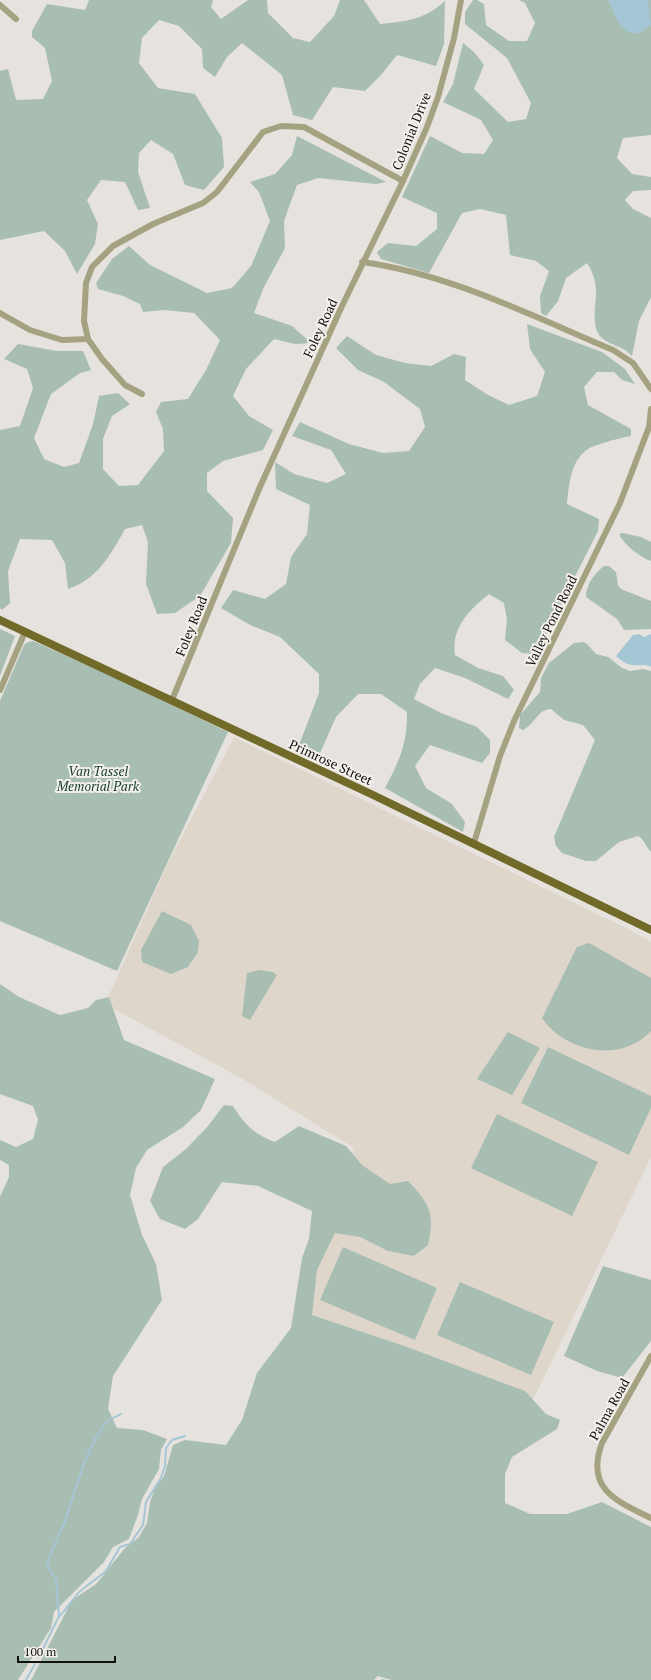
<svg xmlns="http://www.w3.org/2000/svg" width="651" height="1680" font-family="'PT Serif',serif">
  <rect width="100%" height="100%" fill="#e6e3de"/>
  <polygon fill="#ded6cb" points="234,737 626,928 651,942 651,1157 531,1404 295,1311 354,1148 241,1078 105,1004 166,867"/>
  <g fill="#a9beb3">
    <path d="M 89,0 L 213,0 L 211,7 L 221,19 L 248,0 L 267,0 L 268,13 L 293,38 L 310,42 L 334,16 L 340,0 L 364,0 L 380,24 C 407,21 424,20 445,1 L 444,44 L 436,66 L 397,55 L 381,75 L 365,91 L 333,87 L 312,120 L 293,115 L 282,75 L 242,43 L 227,57 L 215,77 L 203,68 L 202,49 L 179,26 L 159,20 L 142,38 L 139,63 L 158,88 L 195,94 L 222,138 L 224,167 L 204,190 L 185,185 L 173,154 L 151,140 L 139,153 L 138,172 L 150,208 L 138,210 L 125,182 L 101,180 L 87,200 L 98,224 L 95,244 L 77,274 L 65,251 L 44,231 L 0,240 L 0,71 L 8,69 L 16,100 L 43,99 L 52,81 L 45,48 L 32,37 L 32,31 L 47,4 L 85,10 Z"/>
    <path d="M 473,0 L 477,0 L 484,4 L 486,25 L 509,41 L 527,41 L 535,23 L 525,3 L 519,0 L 651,0 L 651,135 L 623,138 L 617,158 L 632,174 L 651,177 L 651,190 L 633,191 L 625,200 L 633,209 L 651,218 L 651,297 L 639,321 L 632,356 C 623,346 612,346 603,339 C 589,327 597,304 596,289 C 595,278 592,271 587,263 L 566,278 L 558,301 L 546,316 L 541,313 L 540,296 L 549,271 L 536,261 L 510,255 L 506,215 L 480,209 L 462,213 L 429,273 L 381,259 L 377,252 L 388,243 L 416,246 L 437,229 L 437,213 L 402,197 L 430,136 L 462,153 L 484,154 L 493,140 L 481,120 L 443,102 L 453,84 L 463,43 L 474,52 L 484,65 L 474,89 L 508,122 L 526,119 L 531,103 L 507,58 L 465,24 L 465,12 Z"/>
    <path d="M 297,136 L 386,182 L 376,184 L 318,178 L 297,185 L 284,221 L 285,248 L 263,289 L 254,313 L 292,326 L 311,343 L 295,344 L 274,339 L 246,369 L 233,396 L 249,416 L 273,430 L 263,450 L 223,461 L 207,473 L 207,491 L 233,518 L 231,543 L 200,596 L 175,613 L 157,614 L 146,584 L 148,542 L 142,525 L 125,529 C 111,554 97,580 68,589 L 65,563 L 52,540 L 20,539 L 8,571 L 10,603 L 2,610 L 0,608 L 0,430 L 20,426 L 33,388 L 27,369 L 4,359 L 18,344 L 57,351 L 83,351 L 91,370 L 80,373 L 51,394 L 34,438 L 44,459 L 64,467 L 79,463 L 93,424 L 99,396 L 118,393 L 130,404 L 112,416 L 103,439 L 103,469 L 119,486 L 138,485 L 164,451 L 163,429 L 156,412 L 161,402 L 188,399 L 206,370 L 220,340 L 194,313 L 164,310 L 143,312 L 140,304 L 123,296 L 98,289 L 96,283 L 112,259 L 129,246 L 150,265 L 207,293 L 232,288 L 251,266 L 270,221 L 259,192 L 250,182 L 275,174 L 292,155 Z"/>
    <path d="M 527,324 L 602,352 L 625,369 L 635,384 L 622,380 L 614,372 L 597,372 L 584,387 L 588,405 L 631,429 L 631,436 C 621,438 590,445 584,452 C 570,465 569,486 567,504 L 599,519 L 598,531 L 536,654 L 522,653 L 505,640 L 507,620 L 504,603 L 489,594 C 469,610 451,628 455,655 L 478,668 L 503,676 L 514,690 L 508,699 L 465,678 L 435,668 L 420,684 L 414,699 L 441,713 L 477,727 L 490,740 L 490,753 L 482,763 L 430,745 L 415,766 L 426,788 L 452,804 L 465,822 L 463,832 L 385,788 C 400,759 407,745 407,712 L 381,694 L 358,694 L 336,717 L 317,760 L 299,745 L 319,693 L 319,674 L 280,637 L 250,625 L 221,608 L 233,590 L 265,599 L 286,584 L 291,557 L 307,534 L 310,505 L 276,489 L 275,462 L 294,474 L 327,483 L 346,474 L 331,450 L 292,436 L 300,422 L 349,444 L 383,453 L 409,451 L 425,427 L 420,409 L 384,382 L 358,370 L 336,348 L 347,336 L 376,355 L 405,363 L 431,366 L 454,354 L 466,357 L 465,380 L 488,395 L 509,405 L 537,396 L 545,372 L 530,349 Z"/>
    <path d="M 623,533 L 641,537 L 651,542 L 651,561 C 640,557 624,545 619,534 Z"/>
    <path d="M 604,566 L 609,566 L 616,572 L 618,585 L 621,589 L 651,601 L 651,629 L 624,630 L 617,619 L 586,597 C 586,584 595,573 604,566 Z"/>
    <polygon points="0,629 15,636 0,676"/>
    <polygon points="33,641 101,671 228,732 117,971 0,921 0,701 24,645 28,642"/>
    <path d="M 583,642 L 587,644 L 596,654 L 608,657 L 622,668 L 630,671 L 643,669 L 651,671 L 651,852 C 646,847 644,839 638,836 L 619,842 L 596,861 L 586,861 L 562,853 L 556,846 L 554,837 L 595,740 L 583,725 L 564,720 L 551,709 C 537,710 535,724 523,730 L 519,728 L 520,715 L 540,692 L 541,678 L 549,663 L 574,643 Z"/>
    <polygon points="162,911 191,925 199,941 198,952 188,967 171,974 142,962 141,950"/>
    <path d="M 589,943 L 651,978 L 651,1031 C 621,1064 565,1052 542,1018 L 577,947 Z"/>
    <polygon points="259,970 273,972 277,975 250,1020 242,1016 247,973"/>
    <polygon points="0,984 19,997 60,1015 88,1008 96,1000 109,997 124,1040 215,1079 201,1110 183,1127 147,1150 136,1168 130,1195 142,1235 156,1264 162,1300 113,1376 108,1409 117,1428 143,1430 167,1439 161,1450 159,1469 142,1499 138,1515 129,1539 113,1547 104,1562 54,1612 51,1628 18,1680 0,1680 0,1197 9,1177 9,1165 0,1160 0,1140 16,1147 33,1139 38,1120 33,1106 0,1094"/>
    <polygon points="508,1032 540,1048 512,1095 477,1079"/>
    <polygon points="548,1047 651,1096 651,1108 629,1155 521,1103"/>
    <path d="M 224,1105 L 233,1106 C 245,1125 254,1134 275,1142 L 299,1126 L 346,1146 L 362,1165 L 390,1184 L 408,1181 C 430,1204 435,1213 428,1245 L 414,1256 L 388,1251 L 360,1237 L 335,1233 L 317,1270 L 312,1315 L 410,1348 L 525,1391 L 546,1414 L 560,1420 L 557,1429 L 512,1457 L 505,1474 L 505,1503 L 530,1514 L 567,1514 L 602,1502 L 651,1527 L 651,1680 L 391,1680 L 378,1676 L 374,1680 L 31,1680 L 72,1600 L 96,1584 L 125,1548 L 139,1537 L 147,1523 L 150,1502 L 155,1488 L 164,1476 L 173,1445 L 185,1440 L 226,1445 L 242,1420 L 257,1373 L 291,1328 L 302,1258 L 309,1239 L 312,1211 L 258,1186 L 222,1182 L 198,1219 L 185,1229 L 160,1219 L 150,1201 L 163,1167 L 186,1149 L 208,1126 Z"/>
    <polygon points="497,1114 598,1162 572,1216 471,1168"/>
    <polygon points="343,1247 437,1288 415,1340 320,1300"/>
    <polygon points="603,1266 651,1280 651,1341 622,1378 597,1371 564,1356"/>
    <polygon points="460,1282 554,1322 531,1375 437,1335"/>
  </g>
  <g fill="#a5c6d5">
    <path d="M 608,0 L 648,0 L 651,25 C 647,28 642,33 637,33 C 620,35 614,12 608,0 Z"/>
    <path d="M 639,634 L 644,637 L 651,634 L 651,667 C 640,661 633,672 616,656 L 633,635 Z"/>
  </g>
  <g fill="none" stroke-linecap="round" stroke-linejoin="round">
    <g stroke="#a5c6d5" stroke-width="2">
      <polyline points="60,1616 79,1592 106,1571 120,1547 130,1544 143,1525 146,1502 161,1478 165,1466 166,1448 172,1440 185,1436"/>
      <path d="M 39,1657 L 59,1616 L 56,1579 L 47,1566 C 51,1548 62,1533 67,1515 C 76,1488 87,1446 105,1424 C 108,1419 116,1417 121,1414"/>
      <polyline points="26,1680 35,1664"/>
      <polyline points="382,1680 384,1680"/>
    </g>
    <g stroke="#a5a281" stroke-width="6">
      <polyline points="0,5 16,19"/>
      <path d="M 362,262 C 450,274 532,316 613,350 L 633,363 L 651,389"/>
      <polyline points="0,313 30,330 62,340 88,339"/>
      <polyline points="142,394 125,385 102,359 88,339 84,321 86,283 92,267 113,246 153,224 203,203 217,192 263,132 281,126 304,127 403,181"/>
      <polyline points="0,690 25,632"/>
      <polyline points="172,700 259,489 342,306 403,181 427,127 438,97 454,38 461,0"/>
      <polyline points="474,843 500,756 514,721 620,503 649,427 651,409"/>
      <path d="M 651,1356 L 602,1443 C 585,1489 616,1501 651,1518"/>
    </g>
    <polyline stroke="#716a29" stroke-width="8" points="0,620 371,794 651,930"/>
  </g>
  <g text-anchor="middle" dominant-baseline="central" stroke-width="4" stroke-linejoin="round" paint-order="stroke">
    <g font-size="13" fill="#12110f" stroke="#f4f0eb">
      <text transform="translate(411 131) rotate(-68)">Colonial Drive</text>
      <text transform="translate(320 328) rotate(-65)">Foley Road</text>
      <text transform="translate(551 621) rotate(-64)">Valley Pond Road</text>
      <text transform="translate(191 626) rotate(-68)">Foley Road</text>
      <text transform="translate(331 762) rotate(25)">Primrose Street</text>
      <text transform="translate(609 1409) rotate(-61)">Palma Road</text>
    </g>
    <g font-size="13" font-style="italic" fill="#103c2a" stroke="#f4f0eb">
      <text x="98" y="771">Van Tassel<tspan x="98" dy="15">Memorial Park</tspan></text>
    </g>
  </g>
  <path d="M18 1656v6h97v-6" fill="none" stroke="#12110f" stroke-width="2"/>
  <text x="24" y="1656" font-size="12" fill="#12110f" stroke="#f4f0eb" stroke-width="3" paint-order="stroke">100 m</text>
</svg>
